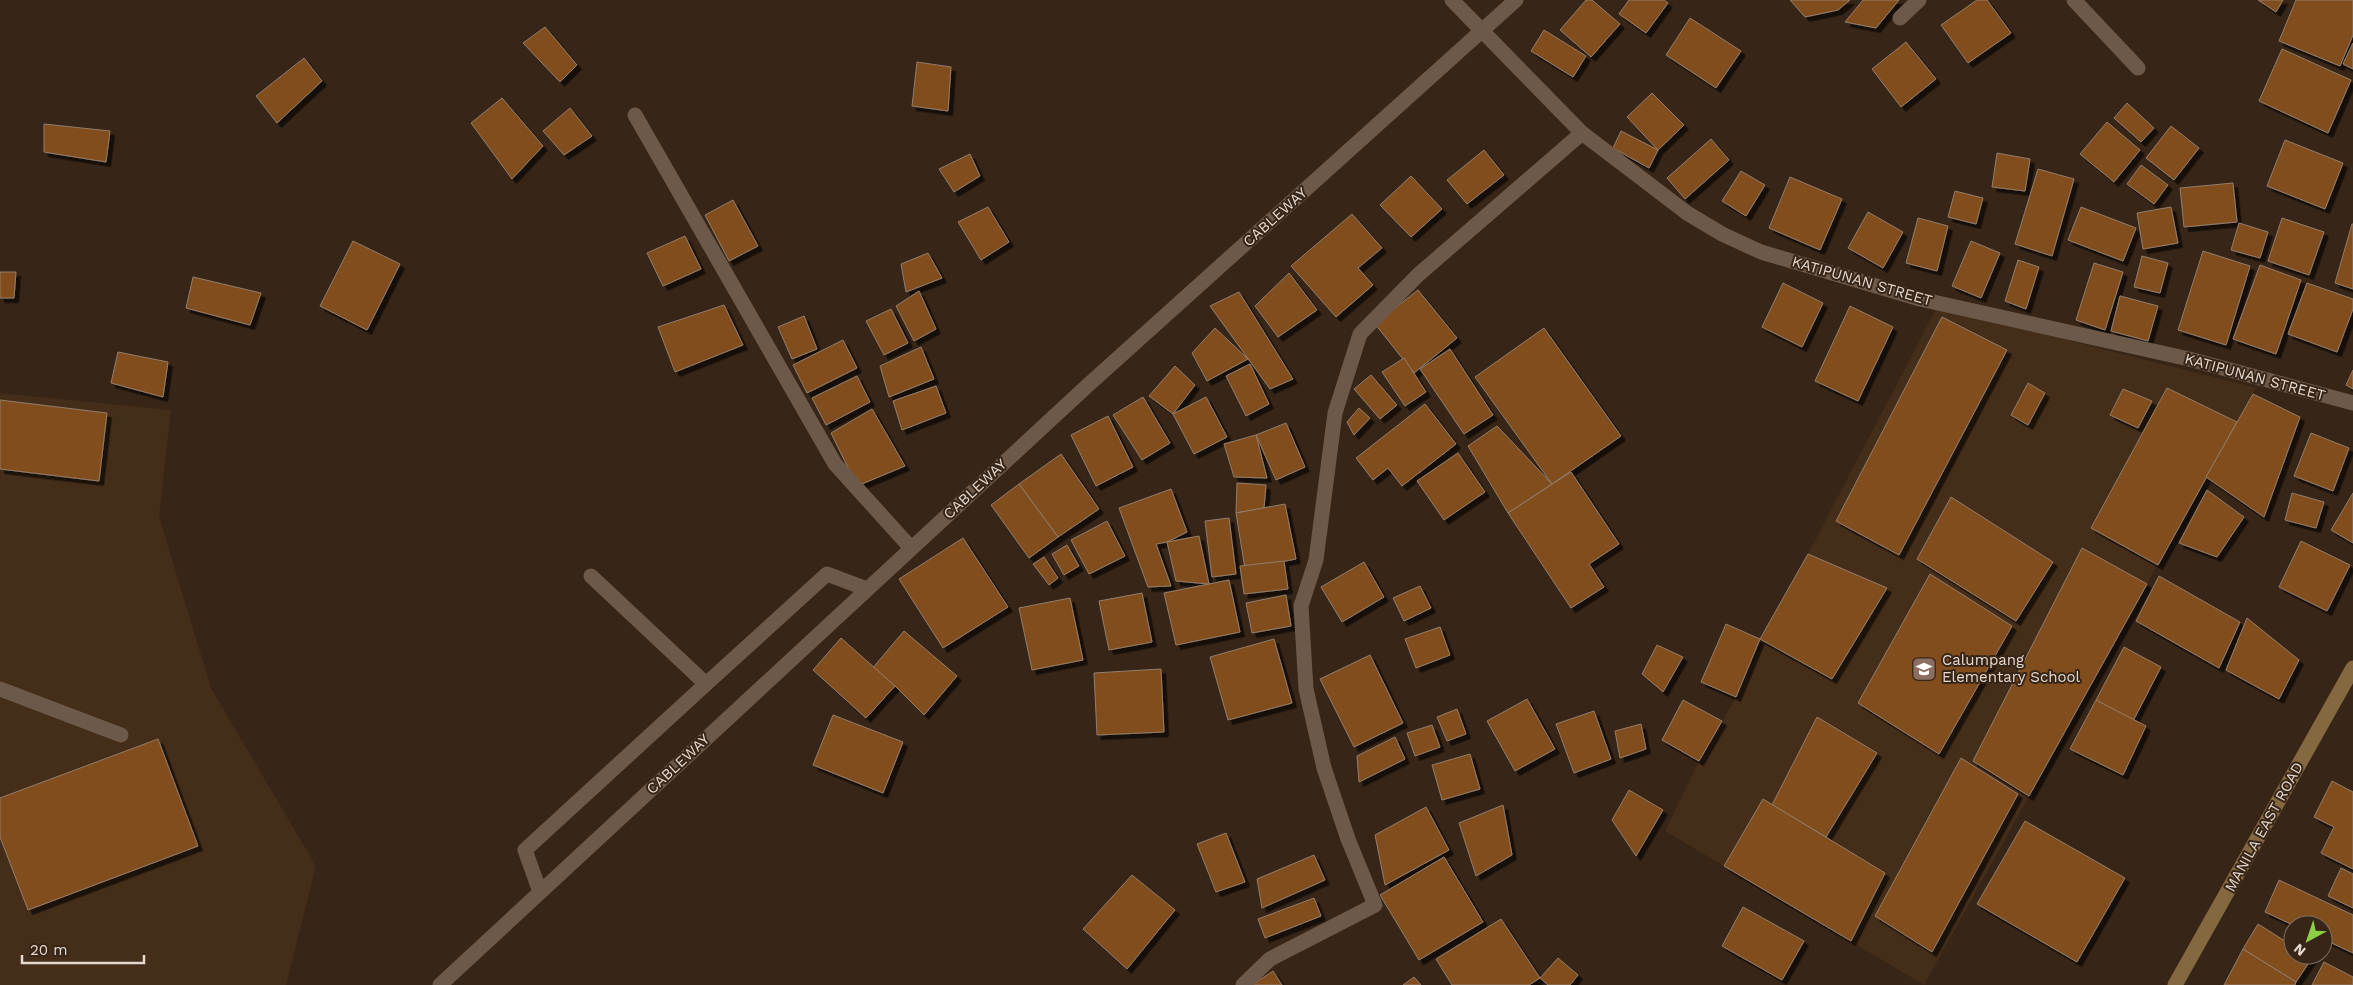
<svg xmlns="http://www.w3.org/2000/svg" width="2353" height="985" font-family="'Work Sans',sans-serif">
  <defs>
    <filter id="shadow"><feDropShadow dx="4.5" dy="4.5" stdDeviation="0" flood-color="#0009"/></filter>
  </defs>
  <rect width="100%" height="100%" fill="#372517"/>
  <g fill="#442d19">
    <polygon points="1937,307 2256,388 1924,985 1665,831 1699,761 1736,697 1763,642 1760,639 1808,554"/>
    <polygon points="0,393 171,410 159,516 211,688 316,866 286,985 0,985"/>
  </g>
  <g fill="#824e1c" stroke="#927d6c" filter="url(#shadow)">
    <polygon points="1586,0 1592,0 1620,24 1591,57 1560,30"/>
    <polygon points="1629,0 1664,0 1668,3 1646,33 1619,14"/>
    <polygon points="1790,0 1850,0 1838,10 1805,17"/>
    <polygon points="1863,0 1899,0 1876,28 1845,22"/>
    <polygon points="1977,0 1987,0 2011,33 1968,63 1941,25"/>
    <polygon points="2258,0 2283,0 2276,12"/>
    <polygon points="2296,0 2353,0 2353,35 2340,66 2279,41"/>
    <polygon points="1690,18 1741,51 1716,88 1666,55"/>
    <polygon points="545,27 577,65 560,82 523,43"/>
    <polygon points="1544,30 1586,56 1573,77 1531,51"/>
    <polygon points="1906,42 1936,79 1901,107 1872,69"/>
    <polygon points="2353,43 2353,69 2343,64"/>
    <polygon points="2282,49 2351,80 2328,133 2259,101"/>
    <polygon points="304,58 322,81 277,123 256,96"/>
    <polygon points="917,62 951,67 948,111 912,106"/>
    <polygon points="1652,93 1684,125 1658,150 1627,117"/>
    <polygon points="502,98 543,146 512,179 471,123"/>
    <polygon points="2127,103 2154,128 2141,142 2114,118"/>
    <polygon points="570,108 592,136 564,155 543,131"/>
    <polygon points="2107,122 2140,150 2114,182 2080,154"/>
    <polygon points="44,124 110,131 106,162 44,152"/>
    <polygon points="2171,126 2199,148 2174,180 2146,158"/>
    <polygon points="1621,131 1658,150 1649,168 1613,148"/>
    <polygon points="1711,139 1729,160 1685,199 1667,178"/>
    <polygon points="2285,140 2343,163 2325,209 2267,186"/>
    <polygon points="1484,150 1504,175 1467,204 1447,180"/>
    <polygon points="1997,153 2030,159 2025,191 1992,187"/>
    <polygon points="970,154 980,176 954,192 939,169"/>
    <polygon points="2141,165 2168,185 2154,204 2127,184"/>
    <polygon points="2038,169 2074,179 2052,256 2015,244"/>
    <polygon points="1741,171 1765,185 1746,216 1722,201"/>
    <polygon points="1411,176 1442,209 1411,237 1380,205"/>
    <polygon points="1790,177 1842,199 1820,250 1769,228"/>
    <polygon points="2233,183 2237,222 2184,227 2180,188"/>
    <polygon points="1955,191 1983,198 1976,224 1948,217"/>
    <polygon points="733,200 758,246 729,261 705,215"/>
    <polygon points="988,207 1009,242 981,260 958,222"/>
    <polygon points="2081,207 2136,228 2123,261 2068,240"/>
    <polygon points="2171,207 2178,243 2143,249 2137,213"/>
    <polygon points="1868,212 1903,232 1883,268 1848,248"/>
    <polygon points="1352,214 1382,248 1358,268 1373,285 1336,317 1291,266"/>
    <polygon points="1918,218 1948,226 1937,271 1906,263"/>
    <polygon points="2282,218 2324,232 2309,275 2268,261"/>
    <polygon points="2239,223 2268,232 2260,258 2231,250"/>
    <polygon points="2352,224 2353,224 2353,289 2335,283"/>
    <polygon points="685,236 701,269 663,286 647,253"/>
    <polygon points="353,241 400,264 367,330 320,306"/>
    <polygon points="1971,241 2000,253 1981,298 1952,286"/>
    <polygon points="2203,251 2250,266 2226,345 2178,330"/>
    <polygon points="928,253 942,278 906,292 901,264"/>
    <polygon points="2142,256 2168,263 2160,293 2134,287"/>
    <polygon points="2018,260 2039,267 2026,309 2005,301"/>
    <polygon points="2094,263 2123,272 2105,330 2076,320"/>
    <polygon points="2260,265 2301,280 2276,354 2233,339"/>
    <polygon points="0,272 16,272 14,298 0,298"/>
    <polygon points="1289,273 1317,310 1278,337 1255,306"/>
    <polygon points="193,277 261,293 250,325 186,308"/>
    <polygon points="1783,283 1823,303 1802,347 1762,327"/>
    <polygon points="2307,283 2353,299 2353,309 2337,352 2288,334"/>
    <polygon points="1418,290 1457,338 1414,373 1375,324"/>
    <polygon points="919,291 936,329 914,341 896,306"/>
    <polygon points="1239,292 1293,379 1270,389 1210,306"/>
    <polygon points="2120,296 2158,306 2148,341 2111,331"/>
    <polygon points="724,305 743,345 675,372 658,327"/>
    <polygon points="1850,306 1893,327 1858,401 1815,381"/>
    <polygon points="891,309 908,343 884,355 866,321"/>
    <polygon points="804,316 817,349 792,359 778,327"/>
    <polygon points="1942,317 2007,350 1899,555 1836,521"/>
    <polygon points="1215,328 1248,359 1207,381 1192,353"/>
    <polygon points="1544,328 1621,436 1552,484 1475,377"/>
    <polygon points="843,340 857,368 807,393 793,365"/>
    <polygon points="921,347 934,379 889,397 880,366"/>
    <polygon points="1450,349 1493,415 1464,434 1420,369"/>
    <polygon points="118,352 168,362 163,397 111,383"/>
    <polygon points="1404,358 1426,392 1405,406 1382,372"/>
    <polygon points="1250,364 1269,404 1246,416 1226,376"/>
    <polygon points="1175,366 1195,385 1173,414 1149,396"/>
    <polygon points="2353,370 2353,389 2346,385"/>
    <polygon points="1371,375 1397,405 1380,419 1354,389"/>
    <polygon points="857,376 870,402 826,425 812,398"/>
    <polygon points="2028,383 2045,393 2028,425 2011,415"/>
    <polygon points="936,386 946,413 902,430 893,401"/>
    <polygon points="2167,388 2237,422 2158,565 2091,528"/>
    <polygon points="2123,389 2152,401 2138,428 2110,415"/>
    <polygon points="2253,394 2300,417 2264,517 2206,477"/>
    <polygon points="1143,397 1170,443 1142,460 1113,415"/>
    <polygon points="1206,397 1227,437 1194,454 1173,414"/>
    <polygon points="0,400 107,413 99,481 0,469"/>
    <polygon points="1425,404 1456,444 1402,486 1388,468 1373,480 1356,458"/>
    <polygon points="1359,408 1370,418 1354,435 1347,422"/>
    <polygon points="872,409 905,466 857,486 831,433"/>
    <polygon points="1108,416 1133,467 1096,486 1071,435"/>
    <polygon points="1286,423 1305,467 1276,480 1256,435"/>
    <polygon points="1497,426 1552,484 1508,513 1468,446"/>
    <polygon points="2311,433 2349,448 2333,491 2294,476"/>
    <polygon points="1256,435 1267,478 1234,477 1224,444"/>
    <polygon points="1458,453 1485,492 1444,520 1417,481"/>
    <polygon points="1061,454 1099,509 1058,537 1019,484"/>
    <polygon points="1571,472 1619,544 1589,564 1604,587 1571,608 1508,513"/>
    <polygon points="1237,483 1266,485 1264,508 1236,513"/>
    <polygon points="1019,484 1058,537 1029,558 991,505"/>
    <polygon points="1171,489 1187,532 1167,542 1156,544 1171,586 1148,587 1119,508"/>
    <polygon points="2207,490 2244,517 2217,557 2179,543"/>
    <polygon points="2292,493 2324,502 2316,528 2285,520"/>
    <polygon points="2353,493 2353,543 2331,530"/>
    <polygon points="1951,497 2053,562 2016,621 1917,559"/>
    <polygon points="1285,504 1296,559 1245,569 1236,513"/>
    <polygon points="1229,518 1236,574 1212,577 1205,521"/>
    <polygon points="1107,521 1125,556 1089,574 1071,540"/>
    <polygon points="1199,536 1209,584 1176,581 1167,542"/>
    <polygon points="963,538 1008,607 943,648 899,579"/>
    <polygon points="2301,541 2350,565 2327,611 2279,587"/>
    <polygon points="1067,545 1079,566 1064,575 1052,554"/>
    <polygon points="2082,548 2147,584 2029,796 1973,761"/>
    <polygon points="1808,554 1887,588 1832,679 1760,639"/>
    <polygon points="1044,557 1058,578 1049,585 1033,564"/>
    <polygon points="1284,561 1288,589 1244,594 1240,566"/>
    <polygon points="1364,562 1384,597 1342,622 1321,587"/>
    <polygon points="1930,574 2012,626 1939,754 1858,703"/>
    <polygon points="2159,576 2240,622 2219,668 2136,621"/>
    <polygon points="1229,580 1240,632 1176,645 1164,593"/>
    <polygon points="1420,586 1431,608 1404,621 1393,598"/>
    <polygon points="1142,593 1152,642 1109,650 1099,601"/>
    <polygon points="1286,595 1291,626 1252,633 1246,603"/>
    <polygon points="1070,598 1083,660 1032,670 1019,608"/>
    <polygon points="2247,618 2299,660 2279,699 2226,670"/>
    <polygon points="1726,624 1760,639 1736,697 1701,682"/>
    <polygon points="1440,627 1450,655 1416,668 1405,639"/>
    <polygon points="904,631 957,676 924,715 895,686 871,670"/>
    <polygon points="841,638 895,686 866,718 813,670"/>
    <polygon points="1274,639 1292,703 1228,720 1210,657"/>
    <polygon points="1657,645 1683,657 1663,692 1642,674"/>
    <polygon points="2124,647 2161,667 2133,721 2096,700"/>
    <polygon points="1370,655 1403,723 1354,747 1320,679"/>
    <polygon points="1161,669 1164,732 1097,735 1094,673"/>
    <polygon points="1527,699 1555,749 1515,771 1487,721"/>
    <polygon points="1683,700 1722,721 1699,761 1662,740"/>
    <polygon points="2096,700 2146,726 2123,775 2070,749"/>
    <polygon points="1457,709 1466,734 1447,741 1437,717"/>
    <polygon points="1594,711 1611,759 1574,773 1556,724"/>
    <polygon points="833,715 903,742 883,793 813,765"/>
    <polygon points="1817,717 1877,753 1826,837 1772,805"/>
    <polygon points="1641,724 1646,749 1620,758 1615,731"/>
    <polygon points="1432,725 1440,747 1415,756 1407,733"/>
    <polygon points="1395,737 1405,759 1359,782 1357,756"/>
    <polygon points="158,739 198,846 28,910 0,837 0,798"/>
    <polygon points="1470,754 1480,789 1442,800 1432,765"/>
    <polygon points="1961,758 2018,794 1932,952 1875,916"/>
    <polygon points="2332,781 2353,792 2353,869 2321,853 2334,827 2314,817"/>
    <polygon points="1629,790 1663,810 1636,856 1612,820"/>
    <polygon points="1763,799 1885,873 1851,941 1724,866"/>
    <polygon points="1503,805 1512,855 1476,876 1459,823"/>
    <polygon points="1426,807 1449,850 1385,885 1375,835"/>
    <polygon points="2025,821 2125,878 2077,962 1977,904"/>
    <polygon points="1226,833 1245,882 1216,892 1197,844"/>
    <polygon points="1314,855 1325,880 1262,908 1257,879"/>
    <polygon points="1444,857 1483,922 1419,960 1380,895"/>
    <polygon points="2341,868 2353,874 2353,908 2328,896"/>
    <polygon points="1132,875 1175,910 1127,969 1083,929"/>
    <polygon points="2279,880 2353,915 2353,953 2323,939 2323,925 2293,925 2265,912"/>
    <polygon points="1314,898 1321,916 1265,938 1258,919"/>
    <polygon points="1743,907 1804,941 1782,980 1722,946"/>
    <polygon points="1501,919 1540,978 1529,985 1452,985 1436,959"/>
    <polygon points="2258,924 2293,946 2293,955 2308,955 2312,958 2296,982 2243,949"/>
    <polygon points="2243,949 2296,982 2295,985 2224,985"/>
    <polygon points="1558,958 1578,975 1570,985 1548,985 1540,978"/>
    <polygon points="2324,962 2353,977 2353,985 2312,985"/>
    <polygon points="1273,971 1282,985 1252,985"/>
    <polygon points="1414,977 1421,985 1403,985"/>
  </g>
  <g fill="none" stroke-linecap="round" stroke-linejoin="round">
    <polyline stroke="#6d5949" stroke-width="15" points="0,689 121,735"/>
    <g stroke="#6d5949" stroke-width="15">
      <polyline points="1452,0 1582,133 1687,213 1722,234 1761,252 1920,299 2189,359 2353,403"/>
      <polyline points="2074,0 2138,68"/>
      <polyline points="1900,18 1919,0"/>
      <polyline points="635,115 835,464 911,548"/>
      <polyline points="591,576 706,684 827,574 867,589"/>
      <polyline points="540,892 525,850 706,684"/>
      <polyline points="1243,985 1270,959 1375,905 1348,839 1324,768 1306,689 1301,606 1316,560 1335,413 1360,334 1418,275 1582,133"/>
    </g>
    <polyline stroke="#6d5949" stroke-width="15" points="440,985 1087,386 1516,0"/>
    <polyline stroke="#84683f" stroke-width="15" points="2175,985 2353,668"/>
  </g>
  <defs>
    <g id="school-square" transform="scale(1.25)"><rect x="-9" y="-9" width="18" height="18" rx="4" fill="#8d6e63" stroke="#372517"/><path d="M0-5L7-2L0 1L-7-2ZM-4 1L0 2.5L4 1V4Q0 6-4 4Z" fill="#fff"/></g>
  </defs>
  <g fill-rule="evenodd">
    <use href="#school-square" x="1924" y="669"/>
  </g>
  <g text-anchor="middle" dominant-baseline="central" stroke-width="4" stroke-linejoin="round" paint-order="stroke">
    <g font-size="15" fill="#e4d8cf" stroke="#372517">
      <text transform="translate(1275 217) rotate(-42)">CABLEWAY</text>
      <text transform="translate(1862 281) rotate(16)">KATIPUNAN STREET</text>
      <text transform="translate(2255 377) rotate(15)">KATIPUNAN STREET</text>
      <text transform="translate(975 489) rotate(-43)">CABLEWAY</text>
      <text transform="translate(678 764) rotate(-43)">CABLEWAY</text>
      <text transform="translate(2264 827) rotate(-61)">MANILA EAST ROAD</text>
    </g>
    <g font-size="15" fill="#e4d8cf" stroke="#372517" text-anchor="start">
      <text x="1942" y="660">Calumpang<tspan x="1942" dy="17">Elementary School</tspan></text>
    </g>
  </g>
  <g transform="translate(2308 940) rotate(220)"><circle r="24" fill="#372517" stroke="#7c6d61"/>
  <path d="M0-4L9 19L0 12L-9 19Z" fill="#8cce45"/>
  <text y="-8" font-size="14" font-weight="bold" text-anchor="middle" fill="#e4d8cf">N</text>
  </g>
  <path d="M22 955v8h122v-8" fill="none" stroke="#e4d8cf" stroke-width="2.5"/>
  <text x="30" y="955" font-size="15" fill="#e4d8cf" stroke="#372517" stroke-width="4" paint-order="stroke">20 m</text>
</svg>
